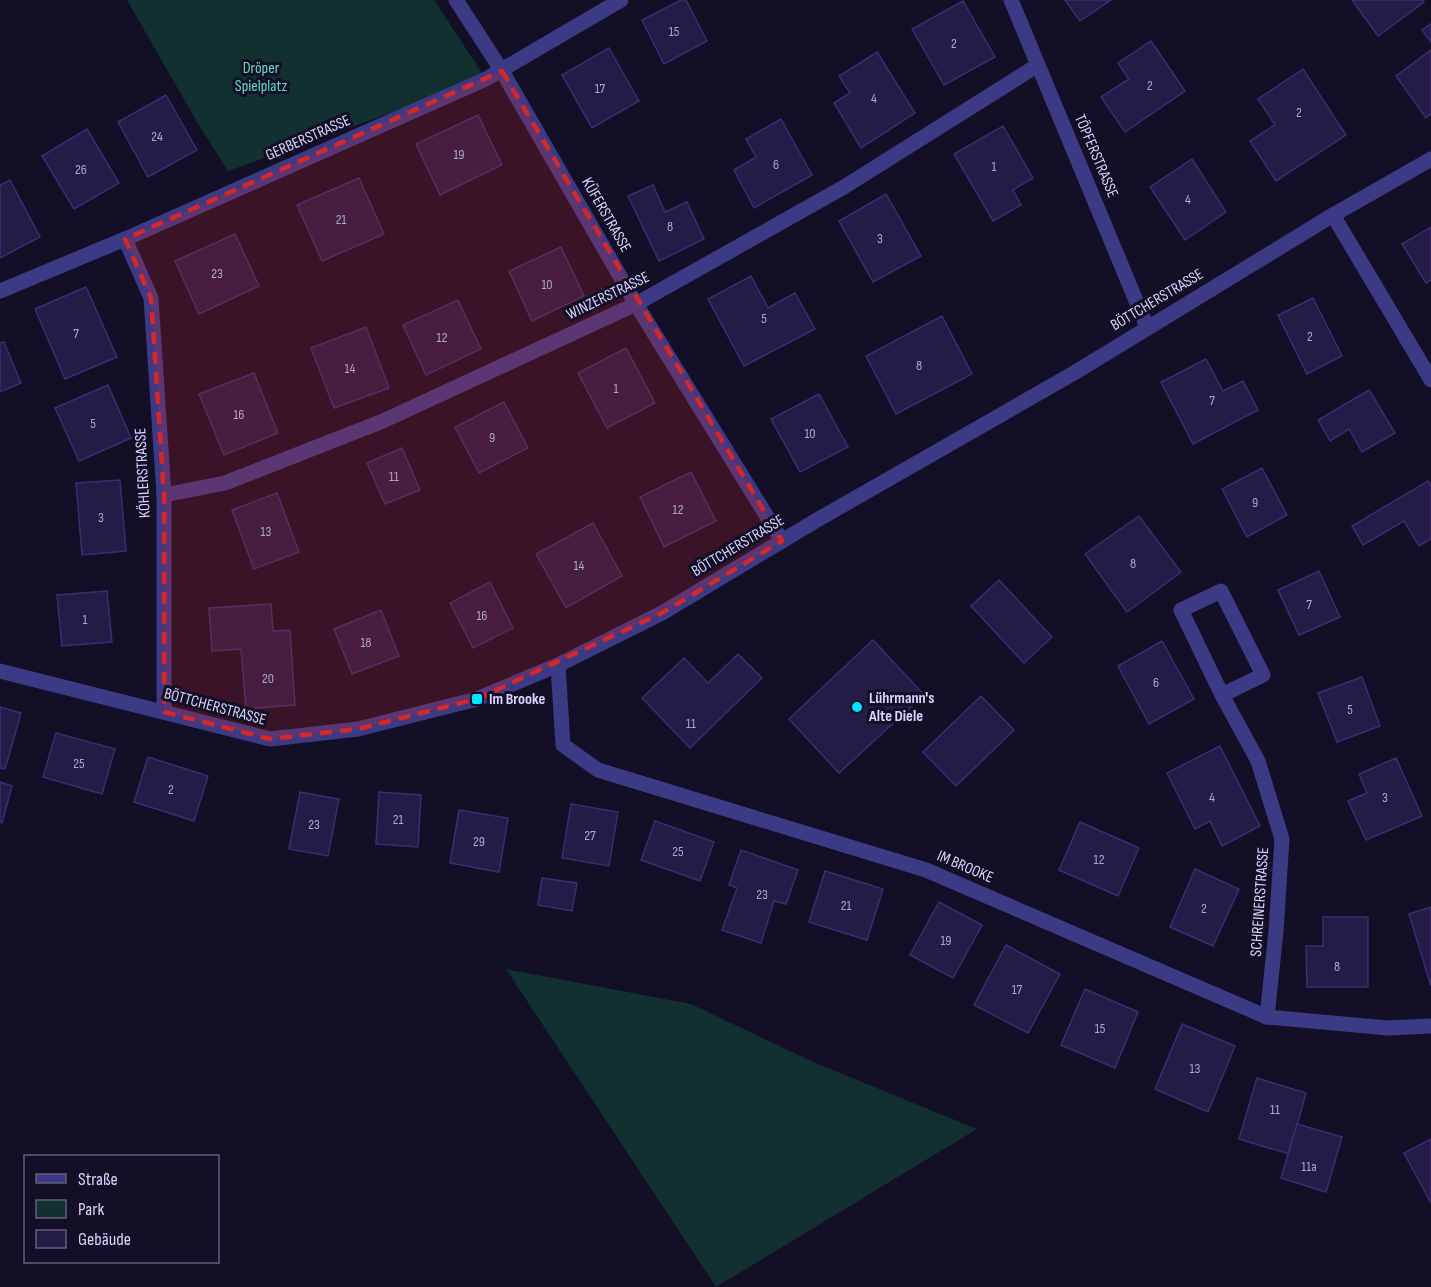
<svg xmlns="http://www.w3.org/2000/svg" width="1431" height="1287" font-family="'Sofia Sans Condensed',sans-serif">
  <rect width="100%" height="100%" fill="#130f26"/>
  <g fill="#12302f">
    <polygon points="127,0 434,0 486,79 228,171 194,117"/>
    <polygon points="506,969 691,1004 813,1062 977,1129 716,1287"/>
  </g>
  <g fill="#241b47" stroke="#3b2d73" stroke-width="1.5">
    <polygon points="681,0 686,0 707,41 664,64 642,20"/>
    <polygon points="1065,0 1111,0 1080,21"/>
    <polygon points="1352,0 1423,0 1424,2 1378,36"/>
    <polygon points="963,1 995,57 944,85 912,29"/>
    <polygon points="1431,24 1431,42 1422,30"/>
    <polygon points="1151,41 1185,91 1125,132 1101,97 1129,79 1118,63"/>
    <polygon points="609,48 639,101 592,128 562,75"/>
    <polygon points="1431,50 1431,114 1426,118 1396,76"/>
    <polygon points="877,52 915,113 861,148 834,103 850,93 839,76"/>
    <polygon points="1303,69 1346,135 1276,181 1250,141 1275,125 1258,99"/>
    <polygon points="166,95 197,150 148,177 118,122"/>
    <polygon points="478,115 502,165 440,195 416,144"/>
    <polygon points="781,119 812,175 754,208 734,170 756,157 746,139"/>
    <polygon points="1003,126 1033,178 1013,190 1021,205 993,221 954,154"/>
    <polygon points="87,129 119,183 74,209 42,156"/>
    <polygon points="1192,159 1226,212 1185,240 1150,187"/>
    <polygon points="359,178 384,234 322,261 297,205"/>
    <polygon points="10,180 40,237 0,258 0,185"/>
    <polygon points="653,185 665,212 687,202 704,239 659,261 628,196"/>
    <polygon points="886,194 921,256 873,282 839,221"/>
    <polygon points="1431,227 1431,280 1426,283 1402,244"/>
    <polygon points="235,234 259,286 199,314 175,261"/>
    <polygon points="561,247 584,296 532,321 509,271"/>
    <polygon points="751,276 768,308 795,293 815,329 744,366 708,299"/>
    <polygon points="86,287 117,357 65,379 35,309"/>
    <polygon points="1313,298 1342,356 1307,374 1278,315"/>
    <polygon points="458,300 481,349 426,375 403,325"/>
    <polygon points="942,316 972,374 896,414 866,356"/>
    <polygon points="366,327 389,388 334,408 311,348"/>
    <polygon points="4,342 21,383 0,392 0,343"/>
    <polygon points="626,348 655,403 607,428 578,373"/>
    <polygon points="1206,359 1223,391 1243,381 1258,410 1193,444 1161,382"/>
    <polygon points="254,373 278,433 224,455 199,394"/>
    <polygon points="108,385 131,438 79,461 55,408"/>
    <polygon points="1369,390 1395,433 1362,452 1349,429 1330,441 1318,420"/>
    <polygon points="819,394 848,447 800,472 771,419"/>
    <polygon points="504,402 528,448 479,473 455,427"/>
    <polygon points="402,448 420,490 385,504 367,463"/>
    <polygon points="1262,468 1287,515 1247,537 1222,489"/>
    <polygon points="691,472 716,521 664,547 640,497"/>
    <polygon points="120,480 126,551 82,555 76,483"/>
    <polygon points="1428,481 1431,486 1431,539 1419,546 1404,521 1363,545 1352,526"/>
    <polygon points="277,493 299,552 254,569 232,510"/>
    <polygon points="1139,516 1181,572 1127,612 1085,554"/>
    <polygon points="593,523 622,576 566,608 536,554"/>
    <polygon points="1319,571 1340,617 1299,635 1278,590"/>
    <polygon points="999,580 1052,637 1024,663 971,606"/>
    <polygon points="490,582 513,628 473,648 450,603"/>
    <polygon points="107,591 112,642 62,646 57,595"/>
    <polygon points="271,604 273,631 290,630 295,705 246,709 241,649 212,651 209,608"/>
    <polygon points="381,610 399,656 352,674 334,629"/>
    <polygon points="873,640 924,695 839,773 789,719"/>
    <polygon points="1162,641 1194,699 1149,724 1118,666"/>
    <polygon points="738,654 762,678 690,748 642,698 684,658 708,683"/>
    <polygon points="1362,677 1380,726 1337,742 1318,693"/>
    <polygon points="981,696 1014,730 956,786 923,752"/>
    <polygon points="0,707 21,713 5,769 0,768"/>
    <polygon points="56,733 115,749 102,794 43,777"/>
    <polygon points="1220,746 1260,826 1222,846 1210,821 1195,829 1167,773"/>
    <polygon points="148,757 208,776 194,821 134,802"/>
    <polygon points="1396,758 1422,816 1366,840 1348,801 1367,793 1359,774"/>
    <polygon points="0,782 12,786 2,823 0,822"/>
    <polygon points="300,792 339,799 328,856 289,849"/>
    <polygon points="379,792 421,795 418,847 376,844"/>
    <polygon points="571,804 618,812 609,866 562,858"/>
    <polygon points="459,810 508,818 499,872 450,863"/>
    <polygon points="655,821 714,842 700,881 641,860"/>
    <polygon points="1080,822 1139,848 1118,896 1059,870"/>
    <polygon points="741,850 798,870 786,904 774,901 761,943 722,930 737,888 729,885"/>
    <polygon points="1195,869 1239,889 1213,946 1170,927"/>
    <polygon points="825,871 883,889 867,940 809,922"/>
    <polygon points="542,878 577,883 572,911 538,905"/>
    <polygon points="939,902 982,925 953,978 910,955"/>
    <polygon points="1431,907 1431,986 1409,914"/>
    <polygon points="1323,917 1368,917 1368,987 1307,987 1306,946 1323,946"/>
    <polygon points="1006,945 1060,974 1028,1033 974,1005"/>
    <polygon points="1085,989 1138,1012 1115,1068 1061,1045"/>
    <polygon points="1182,1024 1235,1046 1208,1112 1155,1089"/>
    <polygon points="1257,1078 1306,1093 1289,1154 1239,1139"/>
    <polygon points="1297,1124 1342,1137 1326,1192 1281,1178"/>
    <polygon points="1431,1139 1431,1203 1404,1153"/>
  </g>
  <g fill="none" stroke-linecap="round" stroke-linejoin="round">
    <g stroke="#3d3a85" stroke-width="15">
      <polyline points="456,0 502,71 636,304 782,541"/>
      <polyline points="1011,0 1147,327"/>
      <polyline points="1333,215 1431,380"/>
      <polyline points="125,239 151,298 164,495 164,712"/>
      <polyline points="0,291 125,239 486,79 621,0"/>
      <polyline points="164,495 225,483 383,421 636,304 844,187 1038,65"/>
      <polygon points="1221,591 1263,675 1222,695 1181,610"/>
      <polyline points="558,665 563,745 598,770 926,870 1267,1017 1388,1028 1431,1026"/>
      <polyline points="0,671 270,739 358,729 477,699 558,665 662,613 817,520 1074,373 1333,215 1431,159"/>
      <polyline points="1222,695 1258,761 1282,839 1276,931 1267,1017"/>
    </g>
  </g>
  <path fill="#d62828" fill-opacity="0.2" stroke="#d62828" stroke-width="4.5" stroke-dasharray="12 8" stroke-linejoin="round" d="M 502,71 L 782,541 L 662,613 L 477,699 L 358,729 L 270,739 L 164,712 L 164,495 L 151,298 L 125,239 Z"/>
  <g fill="#00e5ff" stroke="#130f26" stroke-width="2">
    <rect x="471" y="693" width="12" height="12" rx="3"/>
    <circle cx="857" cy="707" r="6"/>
  </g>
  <g text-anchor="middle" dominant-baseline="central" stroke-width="6" stroke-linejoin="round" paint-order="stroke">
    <g font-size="14" fill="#aca6d1">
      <text x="674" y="31">15</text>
      <text x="954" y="43">2</text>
      <text x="1150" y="85">2</text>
      <text x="600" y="88">17</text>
      <text x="874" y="98">4</text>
      <text x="1299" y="112">2</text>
      <text x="157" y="136">24</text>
      <text x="459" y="154">19</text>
      <text x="776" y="164">6</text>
      <text x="994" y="166">1</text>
      <text x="81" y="169">26</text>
      <text x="1188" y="199">4</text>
      <text x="341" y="219">21</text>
      <text x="670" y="226">8</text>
      <text x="880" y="238">3</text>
      <text x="217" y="273">23</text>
      <text x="547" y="284">10</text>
      <text x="764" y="318">5</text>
      <text x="76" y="333">7</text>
      <text x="1310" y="336">2</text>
      <text x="442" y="337">12</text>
      <text x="919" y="365">8</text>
      <text x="350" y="368">14</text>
      <text x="616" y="388">1</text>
      <text x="1212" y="400">7</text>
      <text x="239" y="414">16</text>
      <text x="93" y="423">5</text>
      <text x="810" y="433">10</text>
      <text x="492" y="437">9</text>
      <text x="394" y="476">11</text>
      <text x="1255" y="502">9</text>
      <text x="678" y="509">12</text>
      <text x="101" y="517">3</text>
      <text x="266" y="531">13</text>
      <text x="1133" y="563">8</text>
      <text x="579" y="565">14</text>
      <text x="1309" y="604">7</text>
      <text x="482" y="615">16</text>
      <text x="85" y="619">1</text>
      <text x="366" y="642">18</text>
      <text x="268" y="678">20</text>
      <text x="1156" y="682">6</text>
      <text x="1350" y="709">5</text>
      <text x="691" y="723">11</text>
      <text x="79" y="763">25</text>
      <text x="171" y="789">2</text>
      <text x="1212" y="797">4</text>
      <text x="1385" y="797">3</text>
      <text x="398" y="819">21</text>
      <text x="314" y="824">23</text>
      <text x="590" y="835">27</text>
      <text x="479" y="841">29</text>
      <text x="678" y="851">25</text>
      <text x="1099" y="859">12</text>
      <text x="762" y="894">23</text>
      <text x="846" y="905">21</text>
      <text x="1204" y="908">2</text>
      <text x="946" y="940">19</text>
      <text x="1337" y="966">8</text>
      <text x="1017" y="989">17</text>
      <text x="1100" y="1028">15</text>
      <text x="1195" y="1068">13</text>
      <text x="1275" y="1109">11</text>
      <text x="1309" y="1166">11a</text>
    </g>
    <g font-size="16" fill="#5fe0c0" stroke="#130f26">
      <text x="261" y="68">Dröper<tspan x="261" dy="18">Spielplatz</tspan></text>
    </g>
    <g font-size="16" fill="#d9d4ff" stroke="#130f26">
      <text transform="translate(308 138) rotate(-24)">GERBERSTRASSE</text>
      <text transform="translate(1096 156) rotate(67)">TÖPFERSTRASSE</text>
      <text transform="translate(606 215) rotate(60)">KÜFERSTRASSE</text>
      <text transform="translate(608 296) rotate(-26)">WINZERSTRASSE</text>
      <text transform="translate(1157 300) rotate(-31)">BÖTTCHERSTRASSE</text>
      <text transform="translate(143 473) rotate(-93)">KÖHLERSTRASSE</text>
      <text transform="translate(738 546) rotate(-31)">BÖTTCHERSTRASSE</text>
      <text transform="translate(215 707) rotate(15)">BÖTTCHERSTRASSE</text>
      <text transform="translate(965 867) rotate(23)">IM BROOKE</text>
      <text transform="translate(1260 902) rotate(-86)">SCHREINERSTRASSE</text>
    </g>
    <g font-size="16" font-weight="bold" fill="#d9d4ff" stroke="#130f26" text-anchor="start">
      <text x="869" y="698">Lührmann's<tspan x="869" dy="18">Alte Diele</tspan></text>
      <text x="489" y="699">Im Brooke</text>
    </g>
  </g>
  <rect x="24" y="1155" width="195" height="108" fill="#130f26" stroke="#625e7d" stroke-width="1.5"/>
  <rect x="36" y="1174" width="30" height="9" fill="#3d3a85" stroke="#625e7d" stroke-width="1.5"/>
  <text x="78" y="1185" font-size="18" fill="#d9d4ff">Straße</text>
  <rect x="36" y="1200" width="30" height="18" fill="#12302f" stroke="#625e7d" stroke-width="1.5"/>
  <text x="78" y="1215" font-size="18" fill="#d9d4ff">Park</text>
  <rect x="36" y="1230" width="30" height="18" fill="#241b47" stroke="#625e7d" stroke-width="1.5"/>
  <text x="78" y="1245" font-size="18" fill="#d9d4ff">Gebäude</text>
</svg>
